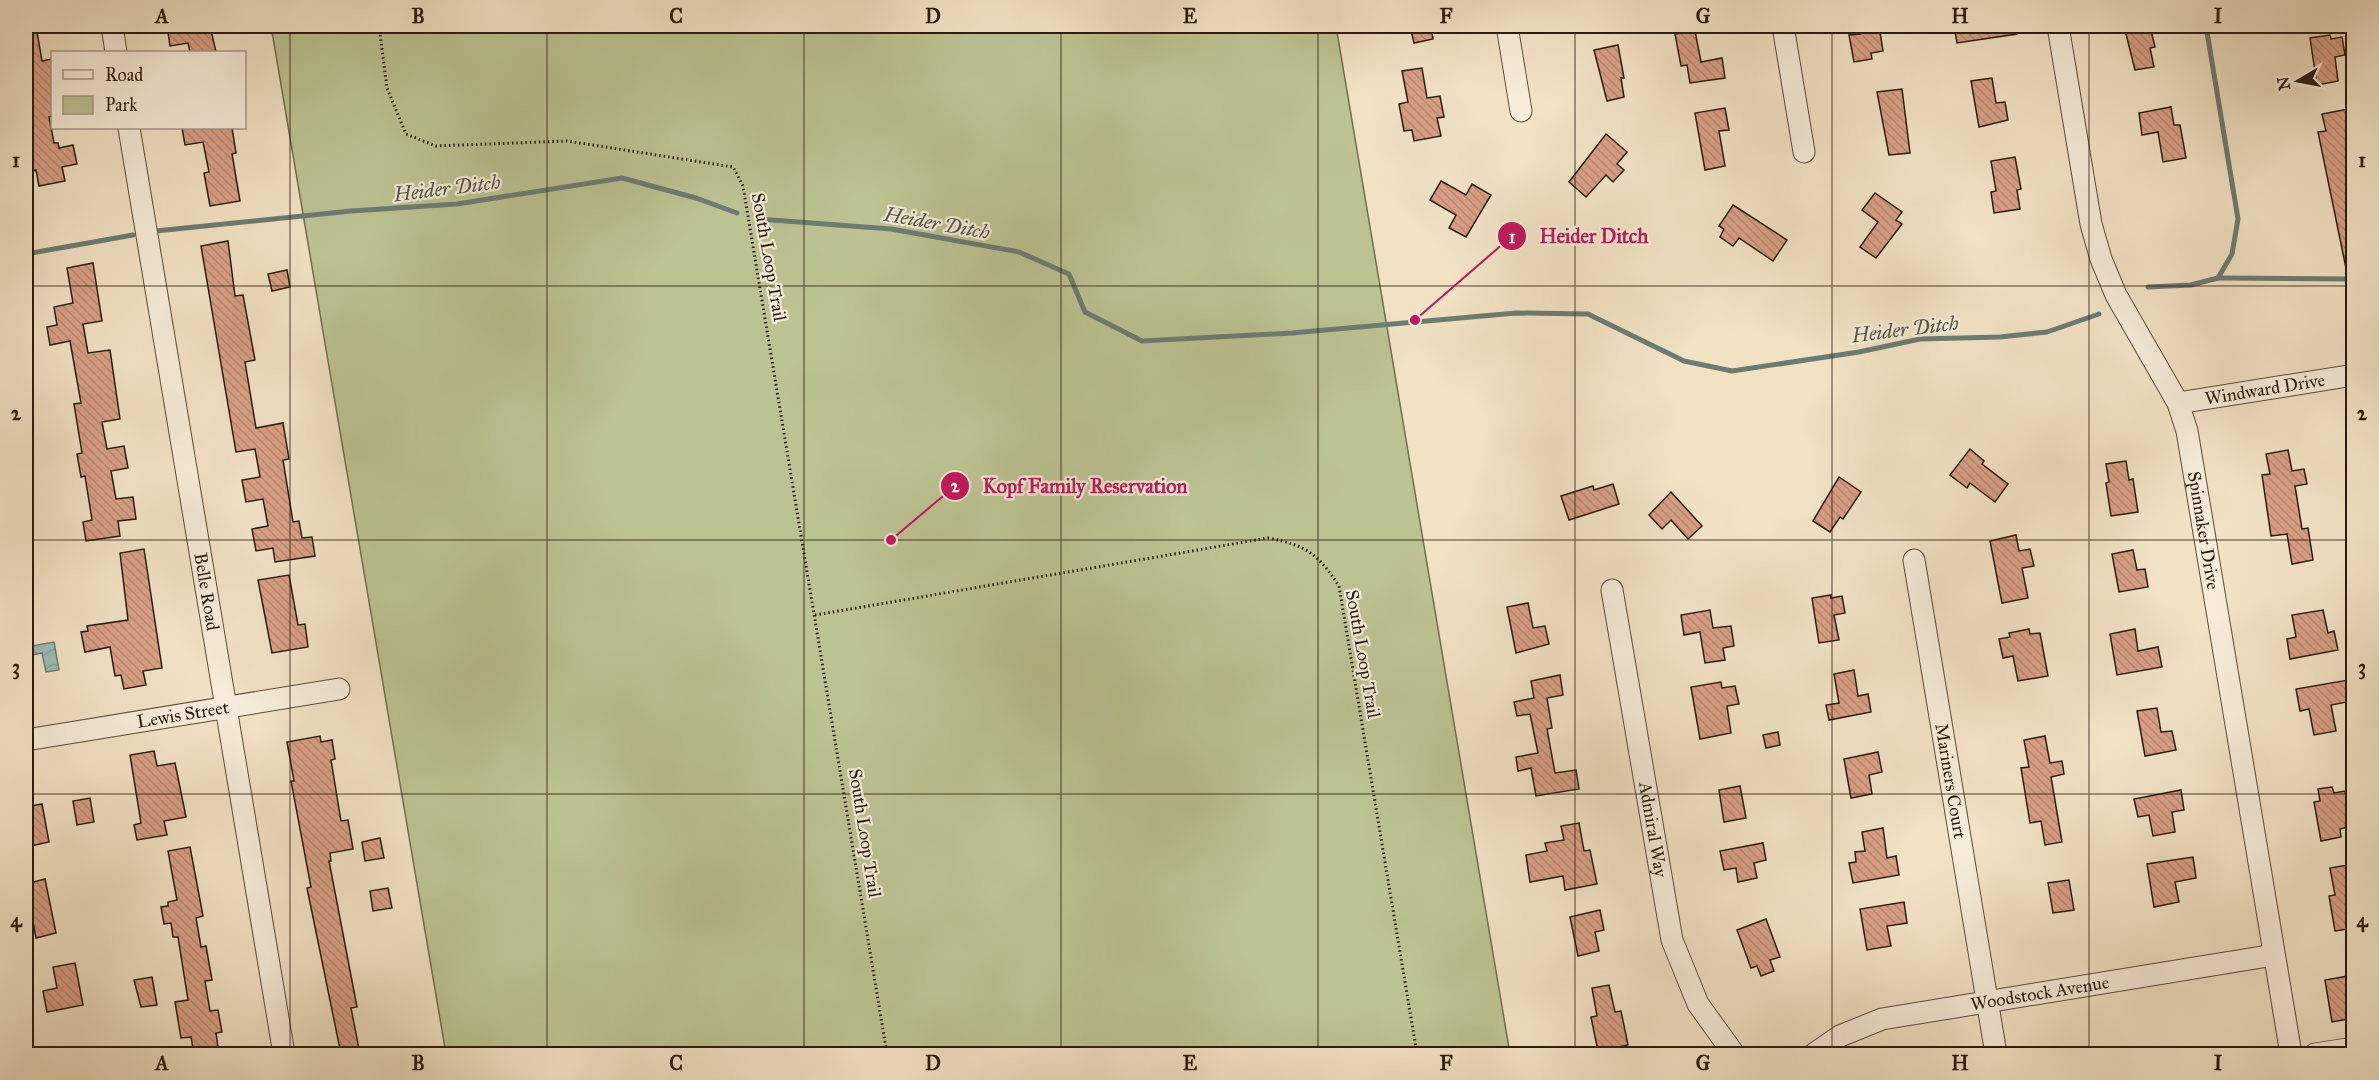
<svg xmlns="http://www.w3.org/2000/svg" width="2379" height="1080" font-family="'IM FELL Great Primer',serif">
  <defs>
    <pattern id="water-waves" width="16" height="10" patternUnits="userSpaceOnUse" patternTransform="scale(1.5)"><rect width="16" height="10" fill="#9bbdb7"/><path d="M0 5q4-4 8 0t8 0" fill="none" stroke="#86a29c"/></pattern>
    <pattern id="building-back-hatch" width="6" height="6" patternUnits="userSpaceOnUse" patternTransform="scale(1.5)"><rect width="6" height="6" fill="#d89f85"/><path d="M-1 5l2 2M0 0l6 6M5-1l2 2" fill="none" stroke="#b98872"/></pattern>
  </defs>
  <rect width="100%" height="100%" fill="#f1e2c4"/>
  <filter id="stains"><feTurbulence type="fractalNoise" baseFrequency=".00333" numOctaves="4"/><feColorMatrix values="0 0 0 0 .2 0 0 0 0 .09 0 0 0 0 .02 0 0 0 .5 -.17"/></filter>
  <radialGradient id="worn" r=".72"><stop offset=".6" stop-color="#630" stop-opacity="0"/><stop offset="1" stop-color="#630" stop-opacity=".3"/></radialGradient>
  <polygon fill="#bcc393" stroke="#726f50" stroke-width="1.5" points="271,26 1336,26 1510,1054 446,1054"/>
  <polygon fill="url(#water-waves)" stroke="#6d7c73" stroke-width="1.5" points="54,642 59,670 46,672 42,653 32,655 31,646"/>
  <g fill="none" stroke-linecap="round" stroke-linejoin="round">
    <g stroke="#6d7c73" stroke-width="5">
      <polyline points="759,219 891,229 1019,252 1069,274 1085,312 1142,341 1292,333 1516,313 1588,314 1684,361 1732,371 1859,352 1920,339 2000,337 2047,332 2099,314"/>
      <polyline points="156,231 351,211 457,204 622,178 696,198 737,213"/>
      <polyline points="26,254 133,235"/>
      <polyline points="2218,278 2354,279"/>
      <polyline points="2148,287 2191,285 2218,278 2232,254 2238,219 2206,26"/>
    </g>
  </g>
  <g fill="url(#building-back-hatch)" stroke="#291b0c" stroke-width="1.5">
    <polygon points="26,26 36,26 42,61 52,59 52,116 49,117 54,143 58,143 59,148 73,145 77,164 62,167 65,181 39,186 36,170 33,171 26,133"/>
    <polygon points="167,26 210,26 216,52 190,52 188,43 170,46"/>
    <polygon points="1410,26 1431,26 1433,39 1414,43"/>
    <polygon points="1859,26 1879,26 1883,51 1871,53 1872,59 1854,62 1849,35 1860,34"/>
    <polygon points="1954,26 2016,26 2017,34 1957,43"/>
    <polygon points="2124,26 2150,26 2155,47 2150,48 2154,67 2135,70"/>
    <polygon points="1695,31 1701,62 1722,58 1725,78 1690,83 1687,65 1681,66 1675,34"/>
    <polygon points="2330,35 2331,39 2342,37 2345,55 2335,57 2338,81 2317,85 2310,38"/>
    <polygon points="1618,45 1624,78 1621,78 1624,97 1607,101 1594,50"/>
    <polygon points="1422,68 1427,98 1440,96 1444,117 1437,118 1441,136 1414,141 1412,130 1404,131 1399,104 1408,102 1402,71"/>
    <polygon points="1992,78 1996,103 2005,102 2008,120 1979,127 1971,81"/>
    <polygon points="1902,89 1910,153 1889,155 1877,92"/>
    <polygon points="2171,107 2174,125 2180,125 2186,158 2163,162 2158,132 2142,135 2139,113"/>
    <polygon points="1725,108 1729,130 1719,131 1725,166 1705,170 1695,113"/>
    <polygon points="2354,108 2354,272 2347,273 2318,132 2326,131 2322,114"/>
    <polygon points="182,128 232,128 236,153 232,154 240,201 210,206 204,173 209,172 203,142 185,145"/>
    <polygon points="1606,134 1627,152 1617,164 1624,170 1613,182 1606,175 1586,197 1569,182"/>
    <polygon points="2015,157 2021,189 2017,190 2020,209 1994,213 1991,192 1996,191 1991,161"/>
    <polygon points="1441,181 1466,195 1472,184 1491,195 1466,237 1449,228 1456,215 1430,200"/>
    <polygon points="1875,193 1902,212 1896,220 1902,224 1876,258 1860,247 1878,222 1862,210"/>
    <polygon points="1733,205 1787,240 1773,261 1739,238 1733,246 1720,237 1724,229 1719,226"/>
    <polygon points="228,241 235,296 243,295 255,360 245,362 256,428 283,423 289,459 283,460 293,522 299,521 302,538 312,537 315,556 275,562 273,548 256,551 252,529 268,526 263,499 246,502 242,480 260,477 255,449 236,452 201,246"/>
    <polygon points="93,263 102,321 83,324 88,353 110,350 120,419 102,422 107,449 124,446 128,468 111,471 116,499 133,497 136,519 118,521 120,536 86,541 83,522 92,520 85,476 81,477 77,454 82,453 74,404 81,403 70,341 50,345 47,327 57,325 54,307 73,303 67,268"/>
    <polygon points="287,270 290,287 272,291 268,274"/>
    <polygon points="1970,449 1984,461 1982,464 2008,484 1995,502 1970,483 1967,488 1950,475"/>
    <polygon points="2288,450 2292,471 2304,469 2307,484 2295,486 2302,529 2308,528 2313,560 2292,564 2287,534 2271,536 2262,475 2270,474 2266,454"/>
    <polygon points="2126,461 2129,480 2133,479 2138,512 2111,516 2106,483 2109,482 2106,464"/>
    <polygon points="1839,477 1861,492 1843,519 1840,517 1830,532 1813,521"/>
    <polygon points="1613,484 1619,504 1569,520 1561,496 1593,486 1594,490"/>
    <polygon points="1671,492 1702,526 1688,539 1671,520 1662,529 1649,515"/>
    <polygon points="2016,535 2019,551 2030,549 2034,566 2022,568 2028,598 2002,603 1990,541"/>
    <polygon points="144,549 162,668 143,671 146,685 124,689 121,675 115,676 110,647 85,652 81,632 88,631 87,626 128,620 120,553"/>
    <polygon points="2133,550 2137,570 2145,569 2148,587 2119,592 2112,554"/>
    <polygon points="289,575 298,625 305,624 308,647 272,653 258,580"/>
    <polygon points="1831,595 1831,598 1842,596 1845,613 1834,615 1839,640 1819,643 1812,598"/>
    <polygon points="1528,603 1533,628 1545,626 1549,644 1516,653 1507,607"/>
    <polygon points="1710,610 1713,628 1731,626 1734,646 1723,648 1725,660 1705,663 1700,632 1684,635 1681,615"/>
    <polygon points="2323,610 2328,633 2334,631 2338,650 2290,659 2287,639 2296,637 2292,615"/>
    <polygon points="2029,629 2030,634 2040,633 2048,676 2018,681 2013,656 2003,658 1999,639 2010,637 2009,633"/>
    <polygon points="2135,629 2138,651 2158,647 2162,667 2117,675 2110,634"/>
    <polygon points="1854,670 1858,696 1868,694 1871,712 1829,720 1826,705 1839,703 1834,674"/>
    <polygon points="1560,675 1563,695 1547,698 1552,728 1547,729 1555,773 1576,770 1579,789 1536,796 1531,768 1518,771 1516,757 1538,753 1530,714 1517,716 1514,702 1534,698 1531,681"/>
    <polygon points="2348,680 2352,701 2331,705 2336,731 2314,735 2309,709 2300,711 2296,689"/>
    <polygon points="1721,682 1722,688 1735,686 1739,704 1727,706 1731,733 1700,739 1691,687"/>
    <polygon points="2157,708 2161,732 2172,731 2176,750 2145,756 2137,711"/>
    <polygon points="1778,732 1780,745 1766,748 1763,735"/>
    <polygon points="320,736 321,742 332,740 335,759 331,760 341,821 348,820 353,849 330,853 331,861 329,861 357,1007 351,1008 360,1054 341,1054 307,888 311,887 291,781 294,781 287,742"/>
    <polygon points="2045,736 2050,763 2062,761 2064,774 2051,777 2062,842 2045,845 2041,821 2030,823 2021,768 2029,767 2024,740"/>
    <polygon points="154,751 157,766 175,763 186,817 164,821 167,835 137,840 134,825 141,823 130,755"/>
    <polygon points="1878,752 1882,772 1869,775 1872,794 1851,798 1844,759"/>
    <polygon points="1740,786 1746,818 1724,822 1719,790"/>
    <polygon points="2332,787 2334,793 2345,791 2352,826 2340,829 2341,837 2321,841 2314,802 2320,801 2318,789"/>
    <polygon points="2181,790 2184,810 2172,812 2175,832 2153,836 2149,815 2138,817 2134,799"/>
    <polygon points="90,798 94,822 77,825 73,801"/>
    <polygon points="42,804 49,842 26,847 26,807"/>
    <polygon points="1579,823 1584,851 1590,850 1597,884 1565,890 1563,876 1530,882 1526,855 1547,851 1545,843 1564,840 1561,826"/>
    <polygon points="1883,828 1887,858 1896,856 1899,875 1853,883 1849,863 1856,862 1855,852 1865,851 1862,832"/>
    <polygon points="380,838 384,858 365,861 362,842"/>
    <polygon points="1763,843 1766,860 1754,863 1757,878 1738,882 1736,868 1724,870 1720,851"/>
    <polygon points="190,847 203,916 196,918 201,947 206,946 212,980 205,981 210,1011 218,1010 222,1032 216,1033 219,1054 194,1054 191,1037 181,1038 175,1002 188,1000 178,937 173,937 171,923 164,924 161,907 168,906 168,902 177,900 168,851"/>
    <polygon points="2193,857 2196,878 2175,882 2179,902 2154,907 2147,864"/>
    <polygon points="2354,864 2354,928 2335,931 2329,896 2335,895 2330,868"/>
    <polygon points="45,879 56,933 36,938 26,884"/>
    <polygon points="2069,880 2074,910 2053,913 2048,883"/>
    <polygon points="388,888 392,908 373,911 370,891"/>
    <polygon points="1904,902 1907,923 1887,926 1891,946 1867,950 1860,909"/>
    <polygon points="1600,910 1604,930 1595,932 1599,951 1578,956 1570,917"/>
    <polygon points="1766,919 1780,957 1770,960 1774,971 1761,976 1757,966 1751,968 1737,930"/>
    <polygon points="75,963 83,1005 47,1012 43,991 57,988 53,967"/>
    <polygon points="2354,975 2354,1018 2332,1022 2325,980"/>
    <polygon points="152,977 157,1005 141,1007 134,980"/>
    <polygon points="1609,985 1615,1012 1621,1011 1628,1045 1598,1051 1591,1017 1597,1016 1592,988"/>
  </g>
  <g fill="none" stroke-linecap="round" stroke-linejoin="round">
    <g stroke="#5b4d3a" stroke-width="23">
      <g id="minor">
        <polyline points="112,26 116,52"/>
        <polyline points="1507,26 1521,111"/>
        <polyline points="1783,26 1804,152"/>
        <path id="s1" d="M 2058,26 L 2091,224 L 2101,259 L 2116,295 L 2178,403 L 2187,431 L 2291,1054"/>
        <path id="s2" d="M 129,128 L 284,1054"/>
        <path id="s3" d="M 2178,403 L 2354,375"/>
        <path id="s4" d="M 1914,560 L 1996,1054"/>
        <path id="s5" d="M 1612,590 L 1672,940 L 1698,1004 L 1734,1054"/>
        <path id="s6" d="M 26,740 L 339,689"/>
        <path id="s7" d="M 1814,1054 L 1840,1036 L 1882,1019 L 2274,955"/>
        <polyline points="2315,1054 2354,1048"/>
      </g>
    </g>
    <g stroke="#291b0c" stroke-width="3" stroke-dasharray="1.5 3" stroke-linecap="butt">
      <polyline points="379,26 387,88 406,134 436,146 567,141 733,167 743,186 887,1054"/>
      <path d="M 815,615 L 1268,538 C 1306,545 1318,554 1339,586 L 1417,1054"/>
    </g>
    <use href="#minor" stroke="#f6ecd9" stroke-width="21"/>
  </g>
  <path fill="none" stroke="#291b0c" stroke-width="1.5" stroke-opacity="0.55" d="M 290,26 L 290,1054M 547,26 L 547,1054M 804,26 L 804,1054M 1061,26 L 1061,1054M 1318,26 L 1318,1054M 1575,26 L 1575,1054M 1832,26 L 1832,1054M 2089,26 L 2089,1054M 26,286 L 2354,286M 26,540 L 2354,540M 26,794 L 2354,794"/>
  <g text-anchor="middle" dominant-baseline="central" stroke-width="4.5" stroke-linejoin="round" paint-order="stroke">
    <g font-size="18" fill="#291b0c" stroke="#f6ecd9">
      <text transform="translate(769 257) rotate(80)">South Loop Trail</text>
      <text stroke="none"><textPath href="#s3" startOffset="88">Windward Drive</textPath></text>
      <text stroke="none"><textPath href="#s1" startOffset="531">Spinnaker Drive</textPath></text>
      <text stroke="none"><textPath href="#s2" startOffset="470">Belle Road</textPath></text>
      <text transform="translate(1363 654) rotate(80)">South Loop Trail</text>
      <text stroke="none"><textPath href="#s6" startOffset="159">Lewis Street</textPath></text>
      <text stroke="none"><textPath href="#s4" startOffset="224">Mariners Court</textPath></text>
      <text stroke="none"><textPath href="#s5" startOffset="243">Admiral Way</textPath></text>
      <text transform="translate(865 833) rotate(81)">South Loop Trail</text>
      <text stroke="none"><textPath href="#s7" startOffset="237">Woodstock Avenue</textPath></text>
    </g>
    <g font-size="20" font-style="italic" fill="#515448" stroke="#f6ecd9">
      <text transform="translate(447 188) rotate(-7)">Heider Ditch</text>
      <text transform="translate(937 223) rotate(10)">Heider Ditch</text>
      <text transform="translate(1905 329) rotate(-7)">Heider Ditch</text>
    </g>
  </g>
  <path fill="none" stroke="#c2185b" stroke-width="2" d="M1415 320L1512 236M891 540L955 486"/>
  <g fill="#c2185b" stroke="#f6ecd9" stroke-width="2">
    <circle cx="1415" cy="320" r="6"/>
    <circle cx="891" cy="540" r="6"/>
    <circle cx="1512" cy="236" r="15"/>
    <circle cx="955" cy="486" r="15"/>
  </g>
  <g font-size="18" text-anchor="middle" font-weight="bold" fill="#fff">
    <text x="1512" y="243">1</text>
    <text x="955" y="492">2</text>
  </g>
  <g font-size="20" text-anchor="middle" font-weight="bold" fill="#c2185b" stroke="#f6ecd9" stroke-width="4.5" stroke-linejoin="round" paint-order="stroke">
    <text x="1594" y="243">Heider Ditch</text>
    <text x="1085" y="493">Kopf Family Reservation</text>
  </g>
  <rect width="2379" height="1080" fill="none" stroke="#f1e2c4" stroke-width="66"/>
  <rect x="51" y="51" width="195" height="78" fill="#f6ecd9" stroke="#a49887" stroke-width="1.5"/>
  <rect x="63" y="70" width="30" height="9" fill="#f6ecd9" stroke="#a49887" stroke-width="1.5"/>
  <text x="105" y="81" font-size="18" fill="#291b0c">Road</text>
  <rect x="63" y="96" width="30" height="18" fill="#bcc393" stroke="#a49887" stroke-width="1.5"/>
  <text x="105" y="111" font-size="18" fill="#291b0c">Park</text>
  <g transform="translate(2298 81) rotate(260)" stroke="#f6ecd9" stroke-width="4.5" paint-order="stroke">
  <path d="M0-4.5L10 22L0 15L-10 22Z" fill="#291b0c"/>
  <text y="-9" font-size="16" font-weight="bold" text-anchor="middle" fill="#291b0c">N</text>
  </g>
  <rect x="33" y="33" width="2313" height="1014" fill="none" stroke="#291b0c" stroke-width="2"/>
  <g font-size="20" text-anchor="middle" font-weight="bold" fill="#291b0c">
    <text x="162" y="23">A</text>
    <text x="418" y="23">B</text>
    <text x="676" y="23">C</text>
    <text x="933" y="23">D</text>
    <text x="1190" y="23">E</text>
    <text x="1446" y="23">F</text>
    <text x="1703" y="23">G</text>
    <text x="1960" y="23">H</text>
    <text x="2218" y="23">I</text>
    <text x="16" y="167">1</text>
    <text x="2362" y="167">1</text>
    <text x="16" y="420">2</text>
    <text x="2362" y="420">2</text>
    <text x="16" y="674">3</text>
    <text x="2362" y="674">3</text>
    <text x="16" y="927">4</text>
    <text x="2362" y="927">4</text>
    <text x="162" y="1070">A</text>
    <text x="418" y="1070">B</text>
    <text x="676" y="1070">C</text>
    <text x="933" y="1070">D</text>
    <text x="1190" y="1070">E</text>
    <text x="1446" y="1070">F</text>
    <text x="1703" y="1070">G</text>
    <text x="1960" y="1070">H</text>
    <text x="2218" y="1070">I</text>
  </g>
  <rect width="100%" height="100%" filter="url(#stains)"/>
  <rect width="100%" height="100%" fill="url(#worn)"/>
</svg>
